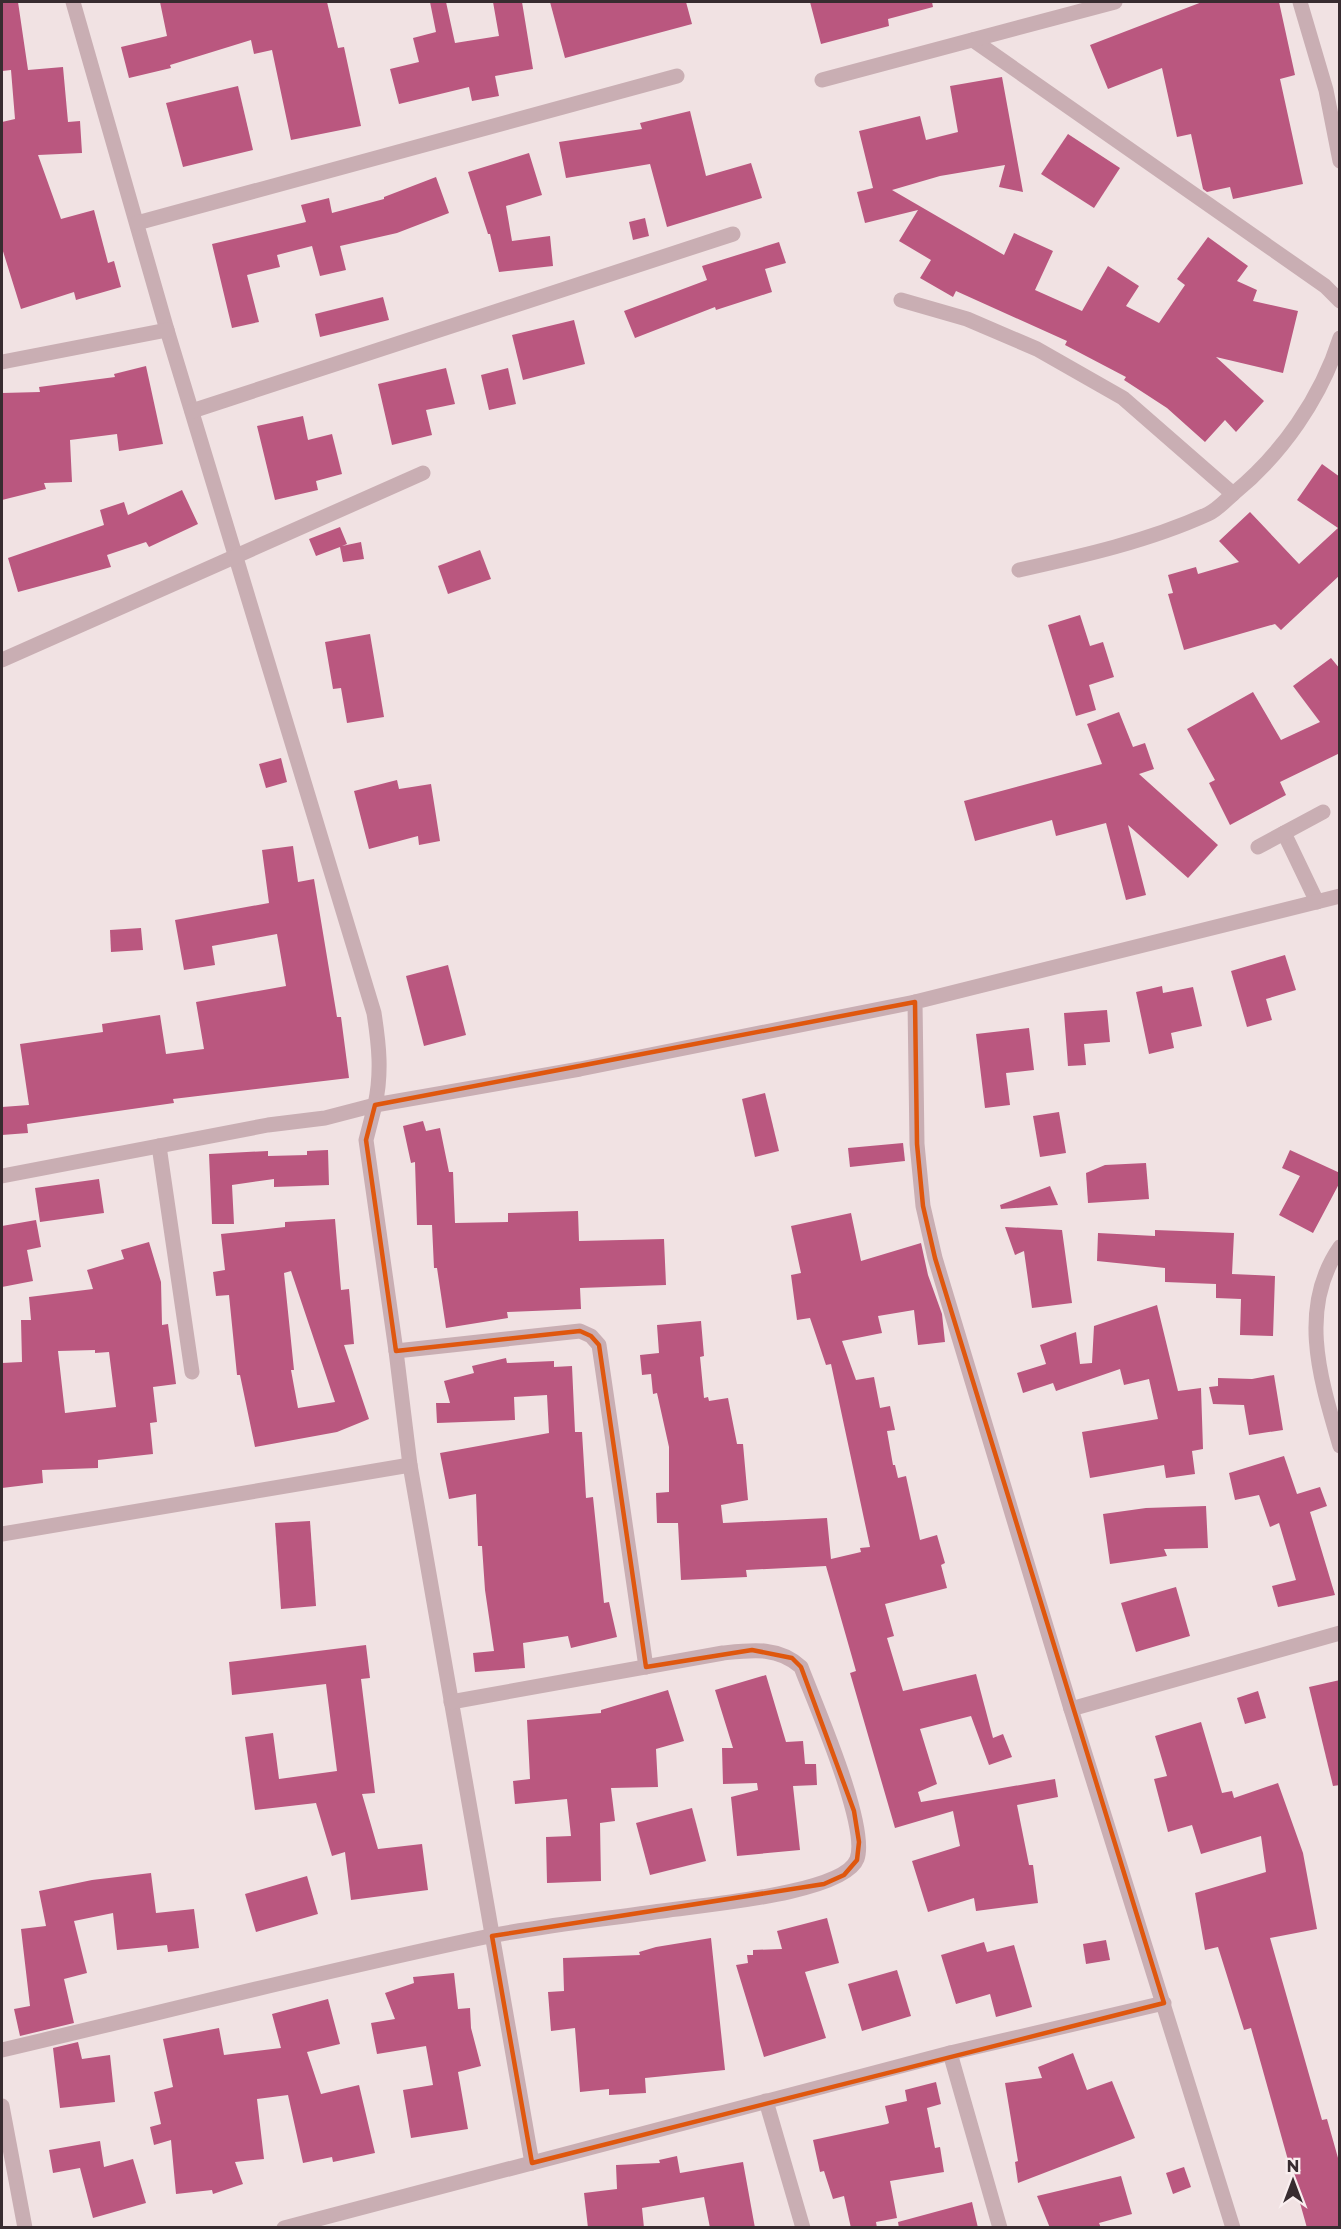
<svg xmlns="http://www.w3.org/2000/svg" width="1341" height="2229" font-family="Montserrat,sans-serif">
  <rect width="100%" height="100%" fill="#f1e2e3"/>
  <g fill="#ba577f" fill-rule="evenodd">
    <polygon points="2,2 18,2 28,70 63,67 68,122 80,121 82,153 38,155 61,219 94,210 108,263 114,261 121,287 76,300 74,292 21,309 2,248 2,122 15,119 11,70 2,71"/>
    <polygon points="160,2 327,2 338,48 344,47 361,126 291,140 272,50 254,54 251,40 170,65 171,68 129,78 121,47 167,36"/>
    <polygon points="430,2 446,2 455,43 499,36 493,2 522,2 533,69 495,76 499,96 472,101 469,87 399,104 390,69 419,62 413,38 436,32"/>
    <polygon points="550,2 686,2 692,24 565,58"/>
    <polygon points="810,2 932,2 933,7 888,19 889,26 821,44"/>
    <polygon points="1202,2 1279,2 1295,75 1280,79 1303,184 1233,199 1230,187 1207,192 1203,189 1191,134 1177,137 1162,68 1108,89 1090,45"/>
    <polygon points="1002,77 1023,192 999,187 1005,165 940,176 892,190 1004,255 1014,233 1053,251 1035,290 1082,311 1108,266 1139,286 1126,306 1159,323 1185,285 1177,279 1208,237 1248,266 1237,281 1257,290 1253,301 1298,311 1283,373 1216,357 1264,401 1236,432 1225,420 1205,442 1167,408 1124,380 1126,377 1065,345 1067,341 956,291 953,297 920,278 931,260 899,241 918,210 865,223 857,192 873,188 859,131 920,116 926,140 958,132 950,86"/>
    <polygon points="238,86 253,150 183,167 166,103"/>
    <polygon points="690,111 706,176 751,163 762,198 667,227 650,164 566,178 559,142 642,129 640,123"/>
    <polygon points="1068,134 1120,168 1094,208 1041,174"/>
    <polygon points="529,153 542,195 506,206 512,241 550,236 553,266 499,272 490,234 488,234 468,172"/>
    <polygon points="436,177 449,213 397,233 340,246 346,270 320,276 312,246 277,255 280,267 247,275 259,322 232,328 212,244 306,222 301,205 329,198 332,213 384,199 384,197"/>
    <polygon points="645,218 649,236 633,240 629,222"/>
    <polygon points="779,242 786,263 765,269 772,292 716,310 715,307 635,338 624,311 707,280 702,266"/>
    <polygon points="383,297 389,320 320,337 315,314"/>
    <polygon points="574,320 585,364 523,380 512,335"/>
    <polygon points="146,366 163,444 119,451 117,434 70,440 72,482 44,483 46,489 2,500 2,393 40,392 39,387 115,377 114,374"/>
    <polygon points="446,368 455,404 426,410 432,435 392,445 378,384"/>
    <polygon points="508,368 516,404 489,410 481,375"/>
    <polygon points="303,416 308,440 332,434 342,474 316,481 318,490 275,500 257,426"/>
    <polygon points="1322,464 1340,477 1340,575 1281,630 1275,624 1184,650 1168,594 1173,593 1168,575 1196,567 1198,574 1239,562 1219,541 1250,512 1299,564 1338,528 1297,500"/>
    <polygon points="182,490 198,524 149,547 146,542 107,555 111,567 18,592 8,558 104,525 100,510 124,502 128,515"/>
    <polygon points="340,527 347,544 342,546 361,542 364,559 343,562 340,547 316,556 309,539"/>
    <polygon points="480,550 491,579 448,594 438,566"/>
    <polygon points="1080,615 1090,646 1103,642 1114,677 1089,685 1096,710 1076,716 1048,625"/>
    <polygon points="370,634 384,717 347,723 341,688 333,689 325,642"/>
    <polygon points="1331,658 1340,669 1340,753 1280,782 1286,795 1230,825 1209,783 1215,780 1187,729 1253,692 1281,740 1320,722 1293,686"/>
    <polygon points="1119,712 1133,747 1145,743 1154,769 1139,774 1218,845 1188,878 1128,825 1146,895 1126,900 1106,823 1056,836 1052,820 975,841 964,801 1102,764 1087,724"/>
    <polygon points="281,758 287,782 266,788 259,764"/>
    <polygon points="397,780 399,789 431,784 440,841 419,845 418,836 369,849 354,791"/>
    <polygon points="293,846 298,882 314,879 337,1017 341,1017 349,1078 173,1099 174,1103 27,1124 28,1133 2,1135 2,1107 29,1105 20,1044 103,1032 102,1024 160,1015 166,1054 204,1049 196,1002 286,986 277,934 212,946 215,965 184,970 175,920 269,903 262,850"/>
    <polygon points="141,928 143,950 111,952 110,930"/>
    <polygon points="1285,955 1296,990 1266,999 1272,1020 1247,1027 1231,971"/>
    <polygon points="448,965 466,1035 424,1046 406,976"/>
    <polygon points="1162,986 1163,993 1193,987 1202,1026 1171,1033 1174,1048 1149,1054 1136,992"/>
    <polygon points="1107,1010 1110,1042 1084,1044 1086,1065 1068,1066 1064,1013"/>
    <polygon points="1029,1028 1034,1070 1006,1073 1010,1105 985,1108 976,1034"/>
    <polygon points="765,1093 779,1151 755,1157 742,1099"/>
    <polygon points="1059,1112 1066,1153 1040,1157 1033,1116"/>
    <polygon points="423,1121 426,1131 440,1128 449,1172 453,1172 455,1223 508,1222 508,1213 578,1211 579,1241 664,1239 666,1285 580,1288 581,1309 507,1312 508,1318 446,1328 437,1268 434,1268 432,1225 417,1225 415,1162 411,1163 403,1126"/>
    <polygon points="903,1143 905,1161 850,1167 848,1148"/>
    <polygon points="328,1150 329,1185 274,1187 274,1179 232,1185 234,1224 212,1224 209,1154 268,1151 268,1156 307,1155 307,1151"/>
    <polygon points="1290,1150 1340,1173 1340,1182 1313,1233 1279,1215 1300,1176 1282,1168"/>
    <polygon points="1146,1163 1149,1199 1088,1203 1086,1173 1105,1165"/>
    <polygon points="99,1179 104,1213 40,1222 35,1188"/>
    <polygon points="1050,1186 1058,1205 1001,1209 1000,1205"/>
    <polygon points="851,1213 861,1261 921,1243 928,1275 942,1314 945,1342 918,1345 914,1310 878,1316 882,1333 842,1341 856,1380 874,1377 880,1408 890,1406 895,1430 887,1431 893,1465 895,1465 898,1478 906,1476 920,1540 937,1535 945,1563 941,1565 947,1588 885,1604 894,1636 887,1638 903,1691 976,1674 993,1738 1003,1734 1012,1757 989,1765 971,1716 920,1729 937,1784 918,1792 921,1802 1055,1779 1058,1797 1017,1805 1029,1865 1033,1865 1038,1903 976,1911 974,1898 928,1912 912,1861 960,1846 953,1811 895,1828 850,1673 856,1671 826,1566 746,1570 747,1577 681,1580 678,1523 657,1523 656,1493 669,1492 669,1447 657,1393 653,1394 651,1374 642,1375 640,1355 659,1353 657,1325 701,1321 704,1356 700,1357 704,1398 708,1397 709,1401 728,1398 737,1444 743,1444 748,1500 721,1505 723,1523 827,1518 831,1559 861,1552 860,1548 870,1547 831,1364 826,1365 810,1318 797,1320 791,1275 801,1273 791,1226"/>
    <path d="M 335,1219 L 341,1290 L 349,1289 L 354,1344 L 344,1345 L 369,1419 L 337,1432 L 255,1447 L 240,1375 L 237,1375 L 229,1295 L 216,1296 L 213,1272 L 225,1270 L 221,1234 L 285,1227 L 285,1222 ZM 291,1271 L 335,1402 L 298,1408 L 291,1370 L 294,1370 L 284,1273 Z"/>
    <polygon points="36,1220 41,1247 27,1250 33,1281 2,1287 2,1226"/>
    <polygon points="1005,1227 1062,1230 1072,1303 1032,1308 1024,1251 1015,1255"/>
    <polygon points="1155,1230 1234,1233 1232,1274 1275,1276 1273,1336 1240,1335 1241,1299 1216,1298 1216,1284 1165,1282 1165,1268 1097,1261 1098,1233 1155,1236"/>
    <path d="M 149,1242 L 161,1282 L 162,1325 L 168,1324 L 176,1384 L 153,1387 L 157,1422 L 150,1423 L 153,1454 L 98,1460 L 98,1468 L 42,1470 L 43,1483 L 2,1488 L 2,1363 L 22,1362 L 21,1320 L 31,1320 L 29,1297 L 93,1289 L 87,1270 L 124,1259 L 121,1250 ZM 95,1350 L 95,1353 L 109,1352 L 116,1407 L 65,1413 L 58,1351 Z"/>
    <polygon points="1157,1305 1178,1391 1201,1388 1203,1449 1192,1451 1195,1474 1166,1478 1164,1465 1090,1478 1082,1432 1158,1419 1149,1379 1124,1385 1120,1369 1056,1391 1053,1383 1023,1393 1017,1373 1046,1364 1040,1345 1076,1332 1080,1364 1092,1363 1094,1326"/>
    <polygon points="506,1358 507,1363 554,1361 554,1367 572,1366 575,1432 582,1432 586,1498 593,1497 604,1603 609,1602 617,1637 571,1648 568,1636 523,1643 525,1668 475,1672 473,1653 494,1651 485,1590 482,1546 478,1546 476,1494 449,1499 440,1453 549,1433 547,1395 514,1397 515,1420 437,1423 436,1403 450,1403 444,1381 474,1373 472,1366"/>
    <polygon points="1274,1375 1283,1430 1249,1435 1244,1405 1213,1404 1209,1387 1218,1386 1218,1378 1252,1379"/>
    <polygon points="1284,1456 1297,1494 1320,1487 1327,1506 1310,1512 1335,1595 1278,1607 1272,1586 1296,1580 1279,1523 1270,1527 1259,1495 1235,1500 1229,1473"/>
    <polygon points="1206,1506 1208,1548 1164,1549 1167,1556 1110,1564 1103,1514 1146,1508"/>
    <polygon points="310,1521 316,1606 281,1609 275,1523"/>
    <polygon points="1176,1587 1190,1636 1136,1652 1121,1603"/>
    <polygon points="366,1645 370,1678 361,1679 375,1793 362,1794 378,1849 422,1844 428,1890 351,1900 345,1852 332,1856 316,1803 255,1810 245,1737 273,1733 279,1779 337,1771 326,1684 232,1695 229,1662"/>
    <polygon points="766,1675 786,1742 803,1741 805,1764 816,1764 817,1785 793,1786 800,1850 737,1856 731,1797 758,1790 757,1783 723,1784 722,1748 733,1748 715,1690"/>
    <polygon points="1340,1680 1340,1785 1333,1786 1309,1687"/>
    <polygon points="668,1690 684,1741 656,1749 658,1787 611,1788 615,1821 600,1823 601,1881 547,1883 546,1837 571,1836 567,1799 515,1804 513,1781 530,1779 527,1720 601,1713 601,1710"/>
    <polygon points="1258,1691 1266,1718 1245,1724 1237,1698"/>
    <polygon points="1201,1722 1222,1793 1232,1791 1234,1798 1278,1783 1303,1853 1317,1929 1270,1938 1322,2120 1327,2119 1340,2165 1340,2228 1307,2228 1251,2028 1244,2030 1218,1947 1205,1950 1195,1893 1266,1872 1261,1836 1201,1854 1192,1825 1168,1832 1154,1779 1167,1776 1155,1736"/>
    <polygon points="692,1808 706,1861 650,1875 636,1823"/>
    <polygon points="151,1873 156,1913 194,1909 199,1948 168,1952 167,1945 117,1950 113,1913 74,1921 87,1973 64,1979 74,2023 20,2036 14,2009 30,2006 21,1929 46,1926 39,1891 92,1880"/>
    <polygon points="307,1876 318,1914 256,1932 245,1894"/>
    <polygon points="827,1918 839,1963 805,1972 826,2038 764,2057 736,1965 748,1963 747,1955 753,1955 753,1950 782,1949 777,1931"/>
    <polygon points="711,1938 725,2070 645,2078 646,2093 609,2095 609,2089 580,2092 575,2028 551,2031 548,1992 564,1991 563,1958 640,1955 639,1952 656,1947"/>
    <polygon points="1106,1940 1110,1960 1086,1964 1083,1944"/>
    <polygon points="984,1942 987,1952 1014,1945 1032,2007 996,2017 990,1994 956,2004 941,1955"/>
    <polygon points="897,1970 911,2016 862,2031 848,1984"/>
    <polygon points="454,1973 458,2009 470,2008 471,2028 481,2066 458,2072 468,2129 411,2138 403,2090 433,2085 426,2046 377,2054 371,2023 395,2019 385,1993 414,1983 413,1977"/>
    <polygon points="328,1999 340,2044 307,2052 321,2094 359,2085 375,2153 333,2162 332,2157 303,2163 288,2095 257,2099 264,2159 235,2162 243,2184 213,2194 212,2190 176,2194 171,2140 154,2145 150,2127 161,2124 154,2092 173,2087 163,2039 219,2028 224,2055 281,2048 272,2014"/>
    <polygon points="78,2042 82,2059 110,2055 115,2102 60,2108 53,2048"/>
    <polygon points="1073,2053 1087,2090 1112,2081 1135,2138 1018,2183 1015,2162 1018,2161 1005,2083 1042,2078 1038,2067"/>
    <polygon points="936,2082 941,2104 927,2108 935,2148 940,2147 944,2172 890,2181 897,2218 876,2222 877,2228 851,2228 844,2196 833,2199 824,2171 820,2172 813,2140 887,2124 889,2123 885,2106 907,2101 905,2090"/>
    <polygon points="100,2141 104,2167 133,2159 146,2203 93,2218 80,2168 53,2173 49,2150"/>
    <polygon points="677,2156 680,2173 743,2162 755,2228 710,2228 704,2197 642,2208 644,2228 588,2228 584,2193 617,2189 616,2165 660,2163 659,2160"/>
    <polygon points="1184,2167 1191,2187 1173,2194 1166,2173"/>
    <polygon points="1121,2176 1132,2214 1099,2223 1101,2228 1050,2228 1037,2196"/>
    <polygon points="972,2202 978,2228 899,2228 898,2222"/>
  </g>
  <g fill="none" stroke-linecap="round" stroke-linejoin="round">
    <g stroke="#c9aeb3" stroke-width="15">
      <path d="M 73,2 L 167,330 L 374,1013 C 379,1045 382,1073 375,1105 L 580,1069 L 915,1002"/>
      <polyline points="1300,2 1326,90 1340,161"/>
      <polyline points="973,40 1325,286 1340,301"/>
      <polyline points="822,80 1115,2"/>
      <polyline points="137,223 677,76"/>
      <polyline points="901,300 967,319 1037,349 1123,398 1233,494"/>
      <polyline points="2,362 167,330"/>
      <polyline points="192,411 733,234"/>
      <path d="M 1019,570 C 1082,556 1149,541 1208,514 C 1217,510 1225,501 1233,494 C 1282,454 1321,398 1340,338"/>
      <polyline points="2,660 423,473"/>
      <polyline points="1284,833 1317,902"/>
      <polyline points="1258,847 1323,812"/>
      <polyline points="159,1146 192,1372"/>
      <polyline points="2,1176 268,1125 325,1118 375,1105 366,1140 396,1351 410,1465 532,2163"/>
      <path d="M 1340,1247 C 1297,1309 1321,1381 1340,1446"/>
      <polyline points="396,1351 580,1331 591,1336 599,1345 646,1667"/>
      <polyline points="2,1534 410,1465"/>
      <polyline points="1071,1709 1340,1633"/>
      <path d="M 2,2050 C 164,2012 326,1970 490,1936 C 546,1925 605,1919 662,1911 C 700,1905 844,1894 857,1859 C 869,1826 815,1704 801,1667 C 778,1646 751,1650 723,1653 L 451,1702"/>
      <polyline points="950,2053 1000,2228"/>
      <polyline points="766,2101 803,2228"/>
      <polyline points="2,2106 25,2228"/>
      <polyline points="284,2228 950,2053 1164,2003"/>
      <polyline points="1233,2228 1071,1709 935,1258 923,1206 917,1144 915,1002 1340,896"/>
    </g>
  </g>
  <path fill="none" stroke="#df570e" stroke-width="4.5" stroke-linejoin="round" d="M 915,1002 L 917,1144 L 923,1206 L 935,1258 L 1164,2003 L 532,2163 L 492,1936 L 824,1884 L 844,1875 L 857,1860 L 859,1842 L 854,1811 L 801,1667 L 792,1658 L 752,1650 L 646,1667 L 599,1345 L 591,1336 L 580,1331 L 396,1351 L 366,1140 L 375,1105 Z"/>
  <rect width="1341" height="2229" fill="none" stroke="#382c30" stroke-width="6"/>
  <g transform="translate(1293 2181)" stroke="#f9eeef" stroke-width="4.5" paint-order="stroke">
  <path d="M0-4.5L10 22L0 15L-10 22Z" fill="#382c30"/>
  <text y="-9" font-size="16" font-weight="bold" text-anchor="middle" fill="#382c30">N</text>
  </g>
</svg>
